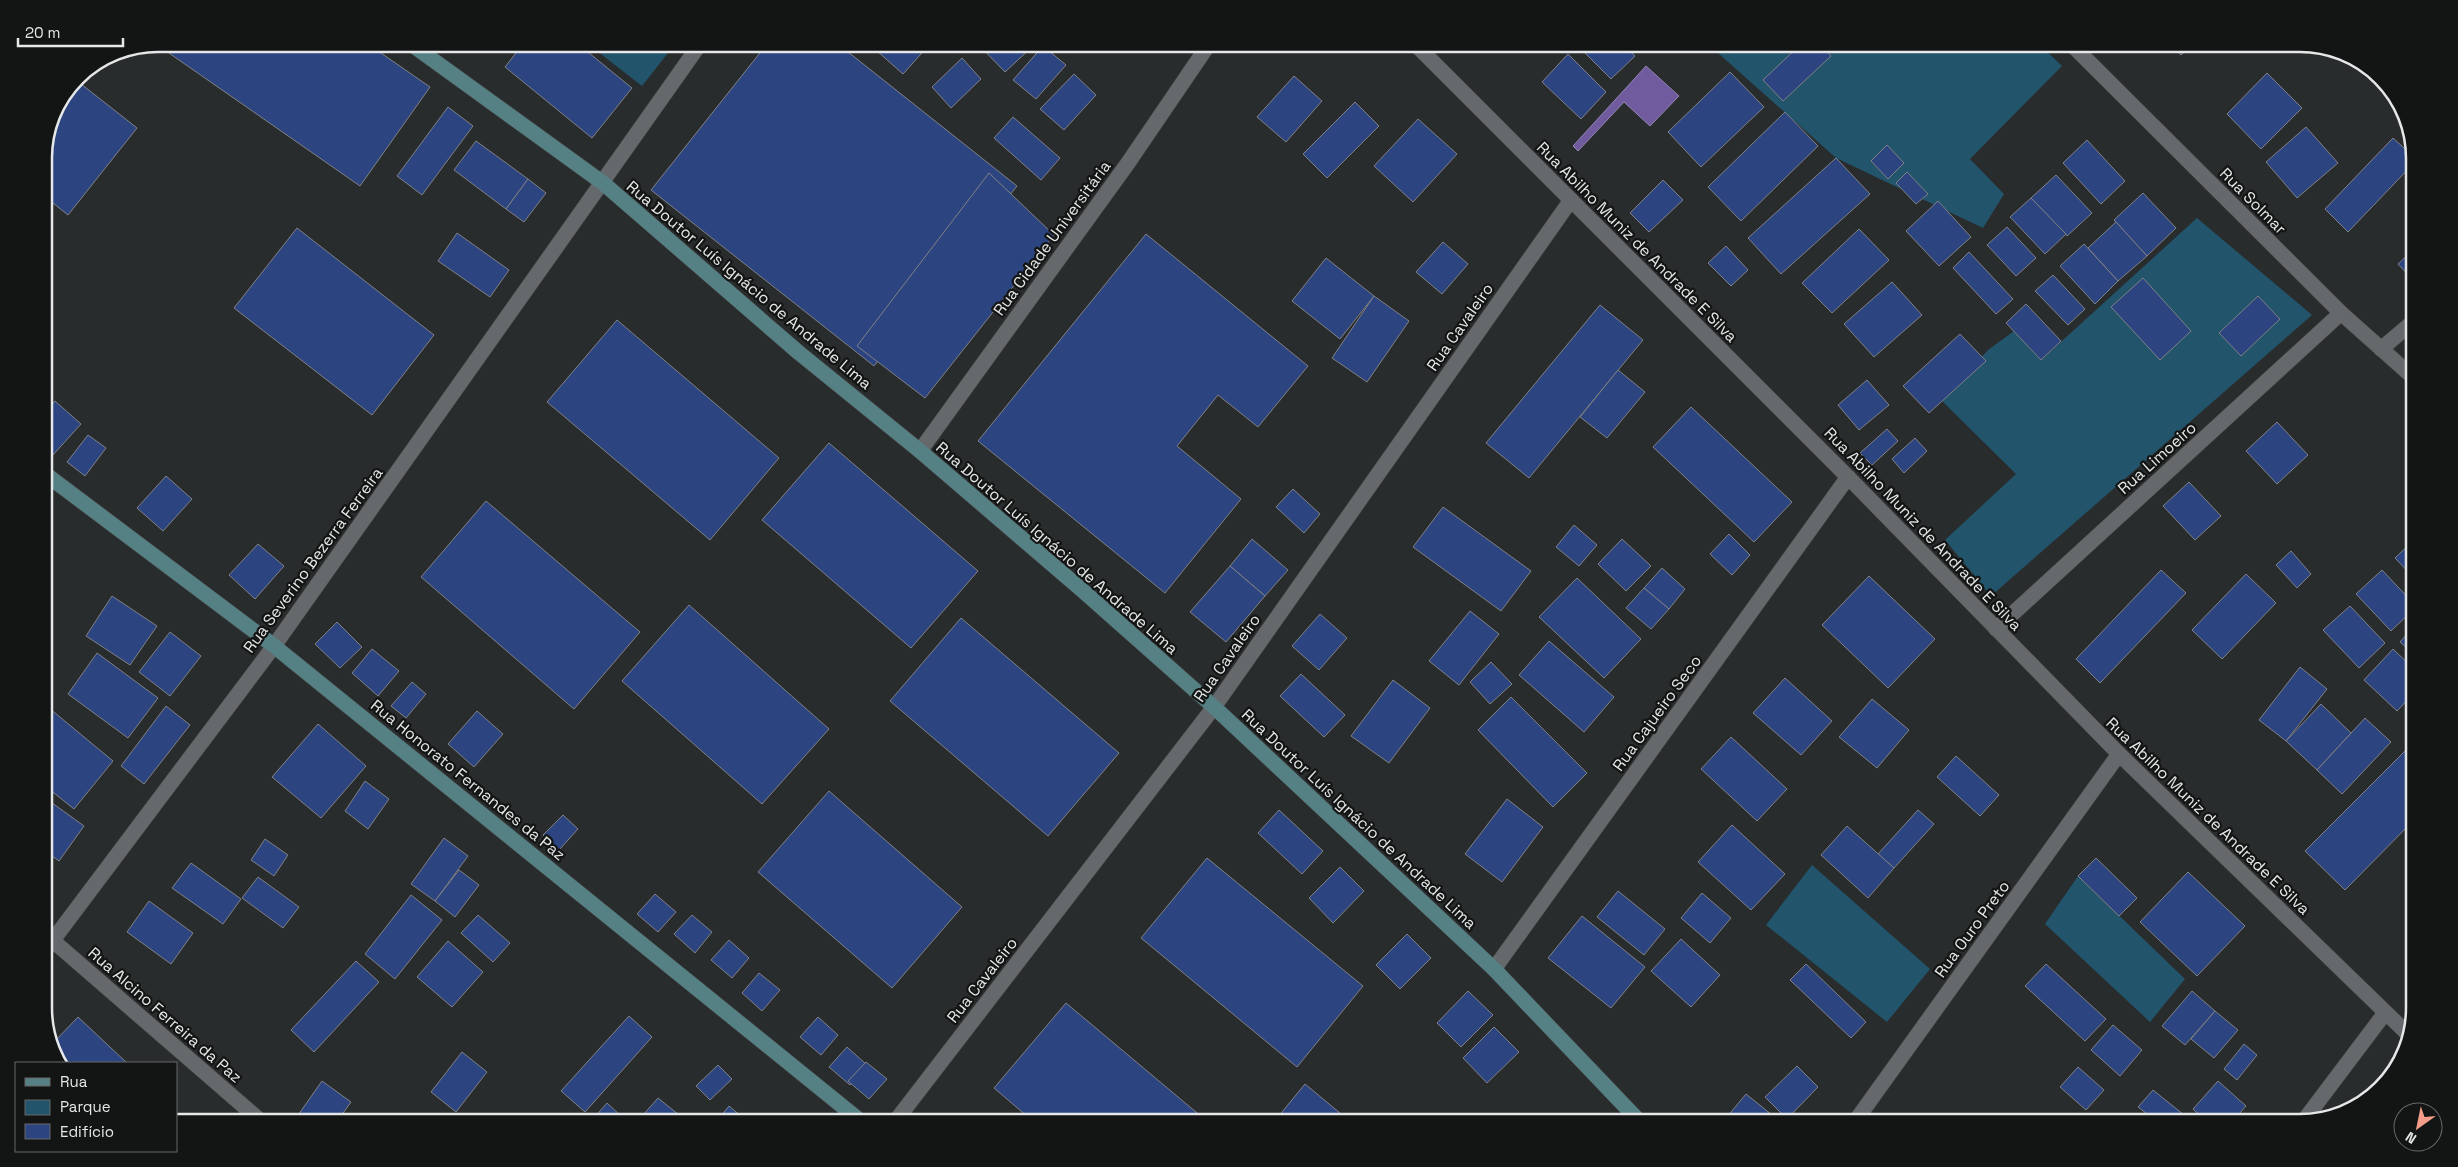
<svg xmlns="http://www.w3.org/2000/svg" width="2458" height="1167" font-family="'Space Grotesk',sans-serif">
  <rect width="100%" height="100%" fill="#292c2d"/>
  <g fill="#22546b">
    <polygon points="588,44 675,44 642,86"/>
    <polygon points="1708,44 2039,44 2062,66 1970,159 2004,194 1983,228 1836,158"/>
    <polygon points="2197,218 2312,315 1991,596 1945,540 2016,474 1942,401 1988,350 2014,331 2041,360"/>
    <polygon points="1812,865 1930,969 1887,1022 1766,925"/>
    <polygon points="2078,876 2185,979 2150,1022 2045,924"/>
  </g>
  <polygon fill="#6f5b9d" stroke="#9385b4" points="1646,66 1679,96 1650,126 1624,102 1578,151 1573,146"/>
  <g fill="#2c4581" stroke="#808184">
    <polygon points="156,44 368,44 430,87 360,186"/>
    <polygon points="523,44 578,44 632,88 592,138 505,67"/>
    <polygon points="767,44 838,44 1017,186 874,366 651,190"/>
    <polygon points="883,44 930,44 903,74 877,51"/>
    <polygon points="978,44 1031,44 1033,46 1005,72"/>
    <polygon points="1585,44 1622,44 1635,56 1611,79 1580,48"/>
    <polygon points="1801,44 1820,44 1831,56 1783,101 1763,80"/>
    <polygon points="2170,44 2193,44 2181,55"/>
    <polygon points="2234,44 2252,44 2243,53"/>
    <polygon points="1043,46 1066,65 1036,99 1013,80"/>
    <polygon points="1568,54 1606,92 1581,119 1542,82"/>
    <polygon points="962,58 981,79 951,108 932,87"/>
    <polygon points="1730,72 1764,107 1701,167 1668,132"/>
    <polygon points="2267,73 2302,108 2261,149 2227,114"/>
    <polygon points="1074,74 1096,95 1064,130 1040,109"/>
    <polygon points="1294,76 1322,101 1286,142 1257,117"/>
    <polygon points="76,80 137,128 68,215 44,196 44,151 55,108"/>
    <polygon points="1355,102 1379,126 1327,178 1303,154"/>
    <polygon points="448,107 473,126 422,195 397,176"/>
    <polygon points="1785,112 1818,146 1741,221 1708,187"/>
    <polygon points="1013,117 1060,158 1041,180 994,138"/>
    <polygon points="1418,119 1457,154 1413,202 1374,166"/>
    <polygon points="2306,127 2338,163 2297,198 2266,162"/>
    <polygon points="2393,138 2414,157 2414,163 2348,232 2325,209"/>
    <polygon points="2087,140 2125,181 2101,204 2063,163"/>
    <polygon points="476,141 528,179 506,209 454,170"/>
    <polygon points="1887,145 1904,163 1888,179 1871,161"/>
    <polygon points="1836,158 1870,194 1781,274 1748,238"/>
    <polygon points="1907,172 1928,194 1916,204 1896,183"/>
    <polygon points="989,173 1054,235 925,398 857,346"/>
    <polygon points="2056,175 2092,213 2067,236 2031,198"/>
    <polygon points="528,179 546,193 524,222 506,209"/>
    <polygon points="1663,180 1683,200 1649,232 1630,213"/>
    <polygon points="2143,193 2176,228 2147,256 2114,220"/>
    <polygon points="2031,198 2066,234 2045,254 2010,217"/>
    <polygon points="1938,201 1971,237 1939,266 1906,231"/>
    <polygon points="2116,222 2147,256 2118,281 2088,248"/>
    <polygon points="2007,227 2036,258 2016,276 1987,245"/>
    <polygon points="297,228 434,335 372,415 234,308"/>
    <polygon points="1859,229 1889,260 1832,313 1802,283"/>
    <polygon points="457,233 509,270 490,297 438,261"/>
    <polygon points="1146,234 1308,366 1258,427 1218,395 1177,446 1241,499 1165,593 978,441"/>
    <polygon points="1443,242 1468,264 1442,294 1416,272"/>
    <polygon points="2084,244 2118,281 2095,304 2060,266"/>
    <polygon points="1726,246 1748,270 1731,286 1708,263"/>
    <polygon points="2414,249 2414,281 2398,264"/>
    <polygon points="1969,252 2013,299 1996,314 1953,268"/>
    <polygon points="1326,258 1374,296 1340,339 1292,301"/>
    <polygon points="2053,275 2085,309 2068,325 2035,291"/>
    <polygon points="2143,278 2191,331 2160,360 2111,307"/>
    <polygon points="1892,282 1922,315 1874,357 1844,324"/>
    <polygon points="1374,296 1409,321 1367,382 1332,358"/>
    <polygon points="2258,296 2280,319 2241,356 2219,333"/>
    <polygon points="2026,304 2061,341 2041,360 2006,323"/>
    <polygon points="1600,305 1643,340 1529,478 1486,443"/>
    <polygon points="617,320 779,458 710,540 547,402"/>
    <polygon points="1960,334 1986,361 1929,413 1903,386"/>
    <polygon points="1618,370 1645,392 1607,438 1580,417"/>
    <polygon points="1867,380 1889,405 1859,430 1838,405"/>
    <polygon points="55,401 81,424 52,456 44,449 44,414"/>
    <polygon points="1691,407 1792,502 1754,542 1653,447"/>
    <polygon points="2277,422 2308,455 2277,484 2246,451"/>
    <polygon points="1887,429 1898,441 1872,465 1860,453"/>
    <polygon points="88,435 106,448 85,476 67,462"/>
    <polygon points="1915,438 1927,451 1904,473 1892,459"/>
    <polygon points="829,443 978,571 911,648 762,520"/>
    <polygon points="166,476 192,499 163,531 137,508"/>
    <polygon points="2189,482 2221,516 2195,540 2163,506"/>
    <polygon points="1293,489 1320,514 1304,533 1276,507"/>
    <polygon points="486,501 640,632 574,709 421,577"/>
    <polygon points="1443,507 1531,571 1501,611 1413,547"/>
    <polygon points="1574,525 1597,545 1579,566 1556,547"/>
    <polygon points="1729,534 1750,555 1732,575 1710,554"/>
    <polygon points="1252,539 1288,570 1265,596 1230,566"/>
    <polygon points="1622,539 1651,566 1626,591 1598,564"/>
    <polygon points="2414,540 2414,578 2395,558"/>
    <polygon points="258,544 284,566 255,599 229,575"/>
    <polygon points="2291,551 2311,574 2297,588 2276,565"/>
    <polygon points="1230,566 1265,596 1226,642 1190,612"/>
    <polygon points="1662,568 1685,589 1669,609 1644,588"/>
    <polygon points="2161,570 2186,593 2100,683 2076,659"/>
    <polygon points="2382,570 2414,604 2414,609 2391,631 2356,594"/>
    <polygon points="2246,574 2276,603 2222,659 2192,630"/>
    <polygon points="1869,576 1935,639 1888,688 1822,625"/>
    <polygon points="1577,578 1641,639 1604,678 1539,617"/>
    <polygon points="1644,588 1669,609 1651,629 1626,608"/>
    <polygon points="112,596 157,626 130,665 86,636"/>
    <polygon points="689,605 829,729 762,804 622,681"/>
    <polygon points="2350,606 2385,643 2359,668 2323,630"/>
    <polygon points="1470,611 1499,634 1459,685 1429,661"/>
    <polygon points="1320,614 1347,638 1319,670 1292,646"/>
    <polygon points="961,618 1119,753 1048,836 890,701"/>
    <polygon points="337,622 362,647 340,668 315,644"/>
    <polygon points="2414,626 2414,654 2400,642"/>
    <polygon points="170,632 201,656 170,696 139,672"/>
    <polygon points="1549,641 1614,697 1584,732 1519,675"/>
    <polygon points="372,649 399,671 378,696 352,673"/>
    <polygon points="2393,649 2414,669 2414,693 2397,711 2364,680"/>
    <polygon points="97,653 158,698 128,738 68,694"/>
    <polygon points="1491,662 1512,684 1490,704 1470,682"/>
    <polygon points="2300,667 2327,689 2286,741 2259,720"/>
    <polygon points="1301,674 1345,715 1324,737 1280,696"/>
    <polygon points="1785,678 1832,721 1801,755 1753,713"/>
    <polygon points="1393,680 1430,708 1389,763 1351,736"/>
    <polygon points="412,682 426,694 406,718 391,706"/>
    <polygon points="1511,697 1587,773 1553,807 1478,730"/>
    <polygon points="1872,699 1909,730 1877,768 1839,737"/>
    <polygon points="2321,704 2351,733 2317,770 2286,741"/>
    <polygon points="166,706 190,725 144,784 121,766"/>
    <polygon points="49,708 113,761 74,809 44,785 44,714"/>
    <polygon points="477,711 503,734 474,767 448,744"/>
    <polygon points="2365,718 2391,742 2342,794 2317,770"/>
    <polygon points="318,724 366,766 321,818 272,777"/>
    <polygon points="1731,737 1787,789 1757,821 1701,769"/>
    <polygon points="2414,742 2414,820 2345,890 2305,851"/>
    <polygon points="1956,756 1999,795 1980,816 1937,777"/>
    <polygon points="365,781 389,799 368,829 345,811"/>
    <polygon points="829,791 962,907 892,988 758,872"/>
    <polygon points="1507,799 1543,827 1502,882 1465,854"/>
    <polygon points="48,800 84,826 59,861 44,850 44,805"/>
    <polygon points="1279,810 1323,851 1302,874 1258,833"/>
    <polygon points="1918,810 1934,824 1894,868 1878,854"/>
    <polygon points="563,815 578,829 559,850 543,835"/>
    <polygon points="1732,825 1785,874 1751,910 1698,862"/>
    <polygon points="1847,826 1894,868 1868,898 1821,855"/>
    <polygon points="444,838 468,856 435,901 411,884"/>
    <polygon points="265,839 288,855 274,876 251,860"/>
    <polygon points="1207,858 1363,986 1297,1067 1141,938"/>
    <polygon points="2096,858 2137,898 2119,916 2078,876"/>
    <polygon points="191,863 241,899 223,924 172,888"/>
    <polygon points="1340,867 1364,891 1333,923 1309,898"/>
    <polygon points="459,870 479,885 455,917 435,901"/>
    <polygon points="2188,872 2245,926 2197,976 2140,922"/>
    <polygon points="258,877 299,907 283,928 242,898"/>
    <polygon points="1618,891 1665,929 1644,955 1597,917"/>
    <polygon points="1702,893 1731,918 1710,943 1681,918"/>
    <polygon points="655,894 676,912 658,932 637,914"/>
    <polygon points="411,895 442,920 395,979 365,954"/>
    <polygon points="149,901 193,933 171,964 127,932"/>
    <polygon points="478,915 510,943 493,962 461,933"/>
    <polygon points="692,915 712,932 695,953 674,934"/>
    <polygon points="1582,916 1645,967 1611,1008 1548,958"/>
    <polygon points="1407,934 1431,958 1400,989 1376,965"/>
    <polygon points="1681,939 1720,975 1691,1007 1651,971"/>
    <polygon points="729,940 749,958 732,978 711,960"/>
    <polygon points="448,941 483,972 452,1007 417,977"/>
    <polygon points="356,961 379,982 314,1052 291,1030"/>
    <polygon points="1806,964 1866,1022 1851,1038 1790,980"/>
    <polygon points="2046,964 2106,1019 2085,1041 2025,986"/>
    <polygon points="759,973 780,990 762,1011 742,993"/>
    <polygon points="1468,991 1493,1015 1461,1047 1437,1023"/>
    <polygon points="2192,991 2215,1011 2185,1045 2162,1026"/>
    <polygon points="1066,1003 1209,1123 1035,1123 994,1088"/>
    <polygon points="2215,1011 2238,1030 2214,1058 2191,1039"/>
    <polygon points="629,1016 652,1037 585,1112 561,1091"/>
    <polygon points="78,1017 127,1063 62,1063 54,1042"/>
    <polygon points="818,1017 838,1035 821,1055 800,1037"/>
    <polygon points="2113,1025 2142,1050 2120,1076 2091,1050"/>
    <polygon points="1494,1027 1519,1052 1487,1083 1463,1058"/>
    <polygon points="2244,1044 2257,1055 2237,1080 2224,1069"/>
    <polygon points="847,1047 867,1065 850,1085 829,1067"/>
    <polygon points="462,1052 487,1072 456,1112 431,1092"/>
    <polygon points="866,1062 887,1079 869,1099 848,1081"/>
    <polygon points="718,1065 732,1079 710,1100 696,1086"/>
    <polygon points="1797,1066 1818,1087 1787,1119 1765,1097"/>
    <polygon points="2078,1067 2104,1090 2086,1110 2060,1087"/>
    <polygon points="322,1081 351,1102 336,1123 303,1123 296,1118"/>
    <polygon points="2218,1081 2246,1106 2231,1123 2208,1123 2193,1109"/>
    <polygon points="1305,1084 1352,1123 1273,1123"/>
    <polygon points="2153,1090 2194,1123 2159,1123 2138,1107"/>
    <polygon points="1746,1094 1782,1123 1722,1123"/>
    <polygon points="658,1098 689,1123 636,1123"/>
    <polygon points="607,1103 622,1117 616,1123 596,1123 592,1120"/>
    <polygon points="729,1106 749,1123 715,1123"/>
  </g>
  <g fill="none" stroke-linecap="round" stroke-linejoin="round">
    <g stroke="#454748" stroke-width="16">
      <g id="street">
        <polyline points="1415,44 1848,477 2119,754 2409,1035"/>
        <polyline points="2071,44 2341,313 2414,378"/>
        <polyline points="2381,349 2414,321"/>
        <polyline points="920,451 1128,163 1209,44"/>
        <polyline points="1996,629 2341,313"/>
        <polyline points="44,933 263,1123"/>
        <polyline points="44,952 274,646 700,44"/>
        <polyline points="1494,969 1848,477"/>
        <polyline points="894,1123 1214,707 1571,200"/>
        <polyline points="1854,1123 2119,754"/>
        <polyline points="2302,1123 2385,1013"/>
      </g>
    </g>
    <g stroke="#454748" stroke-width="16">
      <g id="secondary">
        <polyline points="411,44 603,183 798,352 920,451 1082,590 1214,707 1494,969 1641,1123"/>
        <polyline points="44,473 274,646 863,1123"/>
      </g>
    </g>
    <use href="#street" stroke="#66696b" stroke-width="15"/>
    <use href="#secondary" stroke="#568184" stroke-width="15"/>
  </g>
  <g text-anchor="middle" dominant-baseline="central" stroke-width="4.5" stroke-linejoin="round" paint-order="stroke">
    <g font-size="16" fill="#e6e7e8" stroke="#131414">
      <text transform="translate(2253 201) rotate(45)">Rua Solmar</text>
      <text transform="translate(1052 238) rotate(-54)">Rua Cidade Universitária</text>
      <text transform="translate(1637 242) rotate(45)">Rua Abilho Muniz de Andrade E Silva</text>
      <text transform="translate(749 285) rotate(40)">Rua Doutor Luís Ignácio de Andrade Lima</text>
      <text transform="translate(1460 327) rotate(-55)">Rua Cavaleiro</text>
      <text transform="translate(2157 458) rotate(-42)">Rua Limoeiro</text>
      <text transform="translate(1923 529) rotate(46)">Rua Abilho Muniz de Andrade E Silva</text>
      <text transform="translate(1057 548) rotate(41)">Rua Doutor Luís Ignácio de Andrade Lima</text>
      <text transform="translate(313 560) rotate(-54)">Rua Severino Bezerra Ferreira</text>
      <text transform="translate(1227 658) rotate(-55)">Rua Cavaleiro</text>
      <text transform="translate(1657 713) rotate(-54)">Rua Cajueiro Seco</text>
      <text transform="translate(468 780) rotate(39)">Rua Honorato Fernandes da Paz</text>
      <text transform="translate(2208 816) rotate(44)">Rua Abilho Muniz de Andrade E Silva</text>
      <text transform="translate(1359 819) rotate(43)">Rua Doutor Luís Ignácio de Andrade Lima</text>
      <text transform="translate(1972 929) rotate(-54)">Rua Ouro Preto</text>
      <text transform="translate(982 980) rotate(-52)">Rua Cavaleiro</text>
      <text transform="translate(165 1015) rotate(41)">Rua Alcino Ferreira da Paz</text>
    </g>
  </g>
  <path d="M0 0H2458V1167H0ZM158 52H2300A106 106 0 0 1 2406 158V1008A106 106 0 0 1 2300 1114H158A106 106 0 0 1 52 1008V158A106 106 0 0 1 158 52Z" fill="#131414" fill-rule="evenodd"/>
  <path fill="none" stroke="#e6e7e8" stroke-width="2.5" d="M158 52H2300A106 106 0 0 1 2406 158V1008A106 106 0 0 1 2300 1114H158A106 106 0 0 1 52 1008V158A106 106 0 0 1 158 52Z"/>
  <rect x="15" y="1062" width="162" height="90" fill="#131414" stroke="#676869"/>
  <rect x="25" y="1078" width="25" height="8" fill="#568184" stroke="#676869"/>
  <text x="60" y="1087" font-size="15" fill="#e6e7e8">Rua</text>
  <rect x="25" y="1100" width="25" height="15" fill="#22546b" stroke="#676869"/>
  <text x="60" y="1112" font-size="15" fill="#e6e7e8">Parque</text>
  <rect x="25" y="1124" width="25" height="15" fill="#2c4581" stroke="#676869"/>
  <text x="60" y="1137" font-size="15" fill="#e6e7e8">Edifício</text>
  <g transform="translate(2418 1127) rotate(213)"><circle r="24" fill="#131414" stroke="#676869"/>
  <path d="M0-4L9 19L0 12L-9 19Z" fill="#f49e89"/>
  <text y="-8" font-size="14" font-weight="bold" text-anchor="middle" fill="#e6e7e8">N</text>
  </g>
  <path d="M18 38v8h105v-8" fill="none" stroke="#e6e7e8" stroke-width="2.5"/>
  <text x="25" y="38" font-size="15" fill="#e6e7e8" stroke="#131414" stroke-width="4" paint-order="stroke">20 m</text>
</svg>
